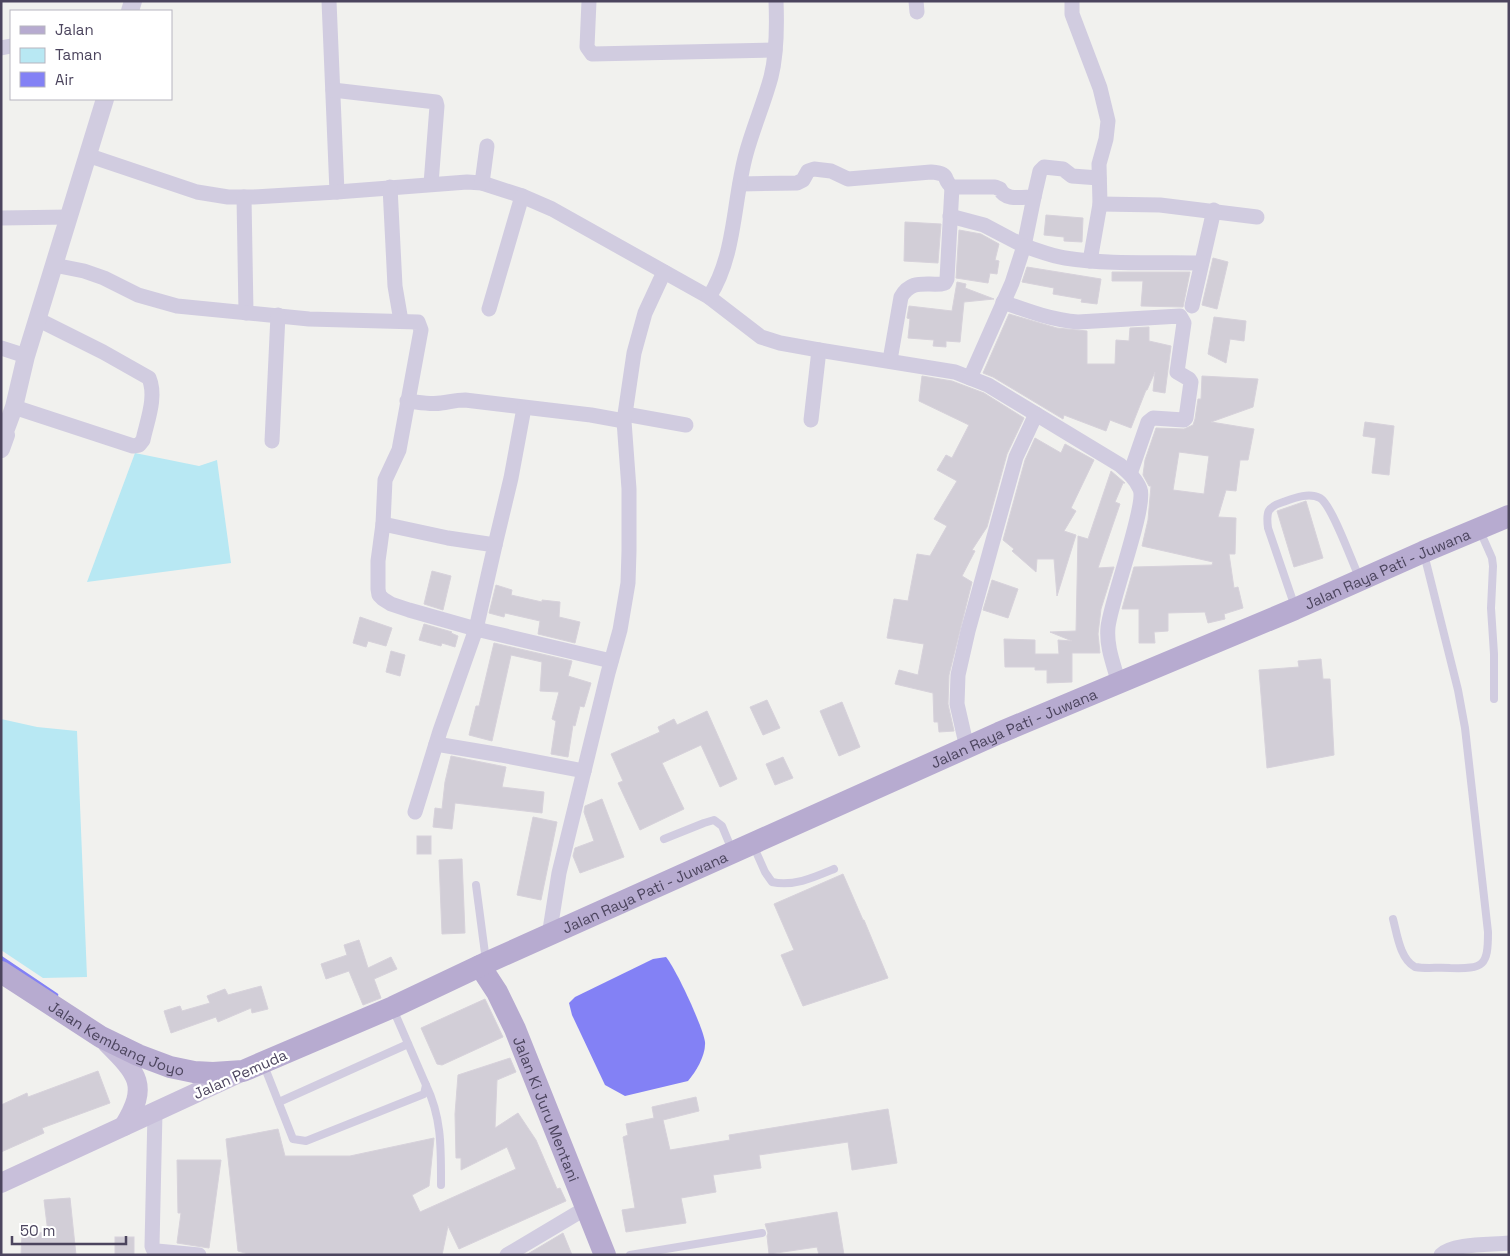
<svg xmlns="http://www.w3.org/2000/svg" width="1510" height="1256" font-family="'Space Grotesk',sans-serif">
  <rect width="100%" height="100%" fill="#f1f1ee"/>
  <g fill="#b8e8f3">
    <polygon points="135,453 199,466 217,460 231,563 87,582"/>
    <polygon points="1,719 37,727 77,731 87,977 43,978 1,950"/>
  </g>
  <path fill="#8381f5" d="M 666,957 C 676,969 703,1027 705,1042 C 706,1055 696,1072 688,1081 L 625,1096 L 605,1085 L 572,1015 L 569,1003 L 575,997 L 653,959 Z"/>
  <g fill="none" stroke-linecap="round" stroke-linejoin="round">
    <polyline stroke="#8381f5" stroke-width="4.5" points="1,958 56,995"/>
  </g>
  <g fill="#d2ced7" stroke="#d7d2db" fill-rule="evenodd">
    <polygon points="1046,215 1083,218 1082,242 1064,241 1064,237 1044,235"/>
    <polygon points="905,222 941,224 938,263 904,261"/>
    <polygon points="959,230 981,234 999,244 995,260 999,261 997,274 990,273 988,283 956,278"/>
    <polygon points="1213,258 1228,262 1217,309 1202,305"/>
    <polygon points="1027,267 1101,279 1097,304 1081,302 1082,299 1053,294 1054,288 1022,282"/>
    <polygon points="1112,272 1190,272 1183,307 1141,306 1143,281 1112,281"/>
    <polygon points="957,282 966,284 965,288 994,299 964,302 960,342 946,341 946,347 933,346 934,340 908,338 910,319 907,318 909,306 952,311"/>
    <polygon points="1009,314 1057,328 1087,331 1087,364 1115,364 1116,340 1129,341 1130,328 1149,327 1149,341 1171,346 1165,393 1153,391 1155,372 1147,390 1146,390 1131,428 1110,420 1106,431 1064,415 1063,419 993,377 983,373"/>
    <polygon points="1214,317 1246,321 1244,341 1230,339 1226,363 1208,354"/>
    <polygon points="922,376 952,381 984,393 1024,418 1007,454 987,527 972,550 975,551 962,576 972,582 949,675 948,704 954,731 939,732 938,722 934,722 933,693 895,684 899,670 918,675 924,644 887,638 894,599 908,601 917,554 930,556 947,526 934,519 957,481 937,470 946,455 952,458 969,425 919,401"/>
    <path d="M 1202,376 L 1258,379 L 1253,407 L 1211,422 L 1254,429 L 1248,460 L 1240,460 L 1236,491 L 1226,490 L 1218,517 L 1236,518 L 1235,554 L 1229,554 L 1234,588 L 1238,587 L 1243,608 L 1224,614 L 1225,619 L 1208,623 L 1205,612 L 1168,613 L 1168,631 L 1154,632 L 1155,643 L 1139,643 L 1139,609 L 1122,609 L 1134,567 L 1212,565 L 1213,562 L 1142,546 L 1148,520 L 1151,486 L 1149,486 L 1143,475 L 1145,460 L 1156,428 L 1184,429 L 1193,425 L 1195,419 L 1198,399 L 1201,399 ZM 1179,452 L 1209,456 L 1204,494 L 1173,490 Z"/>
    <polygon points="1365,422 1394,426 1389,475 1372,473 1376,438 1363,436"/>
    <polygon points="1035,438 1061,453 1065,444 1094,460 1071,508 1076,511 1064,531 1076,535 1057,596 1054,559 1037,559 1036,572 1012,551 1014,549 1003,540 1025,460"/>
    <polygon points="1111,471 1125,483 1123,483 1115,502 1120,504 1098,568 1114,567 1101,609 1098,634 1100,653 1072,653 1072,682 1047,683 1047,670 1035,670 1035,667 1005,667 1004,639 1035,640 1035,654 1059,654 1058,640 1072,641 1050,632 1076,631 1078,536 1088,539"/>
    <polygon points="1306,501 1323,558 1294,567 1277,511"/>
    <polygon points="432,571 451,576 443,610 424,604"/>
    <polygon points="992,580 1018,589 1008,618 983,610"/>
    <polygon points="496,585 512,590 511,595 542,602 542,600 560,602 559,617 580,622 575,643 538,634 540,621 505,613 504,617 489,613"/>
    <polygon points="360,617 392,628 386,646 368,641 366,647 353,643"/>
    <polygon points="424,624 452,632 451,633 458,636 455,647 442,643 441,646 419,640"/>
    <polygon points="494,643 572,661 568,676 591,683 584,707 580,706 575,726 573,725 568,757 551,754 556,721 552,719 559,692 540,691 542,662 511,655 492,741 469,735 476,706 479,706"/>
    <polygon points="391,651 405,655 400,676 386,672"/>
    <polygon points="1321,659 1323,679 1330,679 1334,755 1267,768 1259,670 1299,667 1298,661"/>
    <polygon points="767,700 780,728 763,735 750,707"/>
    <polygon points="842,702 860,747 839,756 820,711"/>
    <polygon points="707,711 737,779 720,787 701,745 662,763 684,809 640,830 618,783 623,781 611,754 660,732 658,727 674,719 677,725"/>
    <polygon points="451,756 506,767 502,787 544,792 542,813 455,803 452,829 433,827 435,808 442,809 445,782"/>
    <polygon points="783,757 793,778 775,785 766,764"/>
    <polygon points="602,799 624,857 580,873 573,856 575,848 594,841 584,812 585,806"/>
    <polygon points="533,817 557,822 541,900 517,895"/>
    <rect x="417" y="836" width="14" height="18"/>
    <polygon points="462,859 465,933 442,934 439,860"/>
    <polygon points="843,874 863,920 864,920 888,978 803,1006 781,955 794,950 774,904"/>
    <polygon points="359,940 368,968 391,957 397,969 374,979 381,998 363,1005 349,971 326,979 321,964 347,955 344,945"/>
    <polygon points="261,986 268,1009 252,1013 251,1008 218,1022 216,1017 171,1033 164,1011 180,1006 182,1011 210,1003 207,996 225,989 228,995"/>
    <polygon points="485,999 503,1037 442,1065 437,1064 421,1028"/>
    <polygon points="510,1058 516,1072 497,1080 495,1128 518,1113 536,1140 557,1189 560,1188 566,1201 459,1249 448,1226 442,1255 252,1255 238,1251 226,1139 278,1129 285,1156 350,1156 434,1138 429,1186 412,1195 420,1212 516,1169 507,1147 461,1170 461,1158 456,1158 455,1114 458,1075"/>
    <polygon points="98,1071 110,1103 42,1128 44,1133 1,1152 1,1105 27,1093 28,1097"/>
    <polygon points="696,1097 699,1111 663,1120 670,1150 730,1140 729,1135 888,1109 897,1163 852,1170 848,1142 759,1155 761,1168 713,1175 716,1192 681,1198 686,1223 626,1232 622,1210 635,1208 623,1137 628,1135 626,1124 654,1118 652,1107"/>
    <polygon points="177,1160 221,1160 209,1248 177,1243 181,1213 178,1213"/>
    <polygon points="70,1198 76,1255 21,1255 22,1232 48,1233 44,1200"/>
    <polygon points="837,1212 844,1255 819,1255 817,1247 769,1254 767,1236 768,1233 765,1224"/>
    <polygon points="563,1233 572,1255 526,1255"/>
    <rect x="115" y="1237" width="19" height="18"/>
  </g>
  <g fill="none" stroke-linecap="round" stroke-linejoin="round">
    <g stroke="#d1cce0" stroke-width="8">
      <polyline points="1480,531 1492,558 1493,566 1491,608 1494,654 1494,699"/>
      <path d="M 1295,607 L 1268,528 C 1266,512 1267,507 1283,502 C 1294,498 1309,492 1320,498 C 1332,505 1352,562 1359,577"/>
      <polyline points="664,839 704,823 714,820 722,826 732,850"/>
      <path d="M 753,845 L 765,872 L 772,882 C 793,887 815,877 834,869"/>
      <polyline points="476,885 486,961"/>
      <path d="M 1393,919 C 1397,934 1400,959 1415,967 C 1427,969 1438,967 1450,968 C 1484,969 1488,966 1488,932 L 1465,728 L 1458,690 L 1424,554"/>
      <polyline points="263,1063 293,1139 306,1141 424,1094 426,1085 393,1009"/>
      <path d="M 426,1085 C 442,1118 441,1149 441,1185"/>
      <polyline points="279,1102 408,1044"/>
      <polyline points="630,1255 762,1233"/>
    </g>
    <g stroke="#d1cce0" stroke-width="15">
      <polyline points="329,1 337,192"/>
      <polyline points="589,1 587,47 592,54 775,50"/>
      <polyline points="916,1 917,12"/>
      <polyline points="1072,1 1072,14 1100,88 1108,121 1106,139 1099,164 1100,204 1090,261"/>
      <polyline points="1,48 11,46"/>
      <polyline points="333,90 436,102 437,106 431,184"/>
      <path d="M 87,155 L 197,192 L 228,197 L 254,197 L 337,192 L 467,182 L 482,183 L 522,196 L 552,209 L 709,297 L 761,337 L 780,343 L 819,350 L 955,372 L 988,385 L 1120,465 C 1128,472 1136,479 1140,489 C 1147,505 1111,600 1108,627 C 1106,647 1114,665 1119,684"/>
      <polyline points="482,183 487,146"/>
      <path d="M 740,184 L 797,183 L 803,180 L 808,171 L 814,169 L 831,171 L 848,179 L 931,172 C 952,174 941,178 952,187 L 995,187 L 1000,189 C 1005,201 1022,197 1034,197 L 1040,171 L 1044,167 L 1063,169 L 1072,176 L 1099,178"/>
      <polyline points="390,187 395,286 401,321"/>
      <polyline points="244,197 246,313"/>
      <polyline points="1100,204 1160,205 1257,217"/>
      <polyline points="950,216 984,225 1024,246 1034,197"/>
      <polyline points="1,218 69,217"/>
      <polyline points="54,265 84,271 104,278 138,295 177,306 309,319 418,322 421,330 399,450 385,480 383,524 378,561 378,589 379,595 383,599 391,604 409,610 476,629 611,661"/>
      <path d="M 709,297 C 736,255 733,201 746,154 C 753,128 764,103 771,77 C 777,53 777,26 776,1"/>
      <path d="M 1003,302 C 1028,311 1052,320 1078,322 L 1180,316 L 1184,323 L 1177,372 L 1189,379 L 1191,382 L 1186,418 L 1184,420 L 1153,418 L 1148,422 L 1130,474"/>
      <polyline points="1192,306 1214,210"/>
      <polyline points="489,309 522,196"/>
      <polyline points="1,348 26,356"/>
      <path d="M 890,360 L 901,297 C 911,280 923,285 941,284 L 945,283 L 947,279 L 952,187"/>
      <path d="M 970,378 L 1012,283 L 1024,246 C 1037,250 1051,256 1065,258 C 1109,265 1156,262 1201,263"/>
      <path d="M 407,401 C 418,402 430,405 441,403 C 450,402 455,400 465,400 L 591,415 L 624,421"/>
      <path d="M 14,407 L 133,446 L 139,445 L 143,440 C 147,421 157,397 149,378 L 103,352 L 37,319"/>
      <polyline points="625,414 686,425"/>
      <polyline points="811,420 819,350"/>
      <polyline points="272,441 278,315"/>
      <polyline points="383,524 448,538 495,545 476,629 440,731 415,812"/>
      <polyline points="495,545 511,478 524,408"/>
      <polyline points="436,744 501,755 584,771"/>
      <polyline points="967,748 957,704 958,675 968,631 1016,457 1036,414"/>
      <polyline points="549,936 559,873 608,673 620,630 628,583 629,551 629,489 624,421 634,353 645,313 664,272"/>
      <polyline points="155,1112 152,1246 153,1249 157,1251 199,1255"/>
      <polyline points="507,1255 586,1208"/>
      <path d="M 1441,1255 C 1453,1243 1492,1245 1509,1243"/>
    </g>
    <g stroke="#d1cce0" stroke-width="18">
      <polyline points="130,11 133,1"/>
      <polyline points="1,449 6,435 4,434 14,407 26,356 105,99"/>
    </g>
    <g stroke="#c8bfda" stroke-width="20">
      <path d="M 107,1043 C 138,1074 149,1085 124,1126"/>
      <polyline points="1,1183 239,1073"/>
    </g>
    <g stroke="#b7abd0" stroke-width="22">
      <path id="s1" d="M 480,966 L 497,992 L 515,1029 L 605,1255"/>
      <path id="s2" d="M 1,972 L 101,1037 L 138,1055 L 170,1067 L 194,1072 L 213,1073 L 243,1071 L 393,1007 L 486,963 L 999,733 L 1295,609 L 1423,552 L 1509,516"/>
    </g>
  </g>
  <g text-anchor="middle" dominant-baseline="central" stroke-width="4.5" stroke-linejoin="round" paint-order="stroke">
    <g font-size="15" fill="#4c455e" stroke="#fff">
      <text stroke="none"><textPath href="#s2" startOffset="1518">Jalan Raya Pati - Juwana</textPath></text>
      <text stroke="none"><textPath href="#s2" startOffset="1112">Jalan Raya Pati - Juwana</textPath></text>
      <text stroke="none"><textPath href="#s2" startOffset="708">Jalan Raya Pati - Juwana</textPath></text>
      <text stroke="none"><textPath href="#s2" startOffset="134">Jalan Kembang Joyo</textPath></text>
      <text transform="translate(240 1074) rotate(-24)">Jalan Pemuda</text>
      <text stroke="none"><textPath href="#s1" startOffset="158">Jalan Ki Juru Mentani</textPath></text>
    </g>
  </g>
  <rect width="1510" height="1256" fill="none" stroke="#4c455e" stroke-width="5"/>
  <rect x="10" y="10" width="162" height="90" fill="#ffffff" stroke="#b7b5bf"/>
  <rect x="20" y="26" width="25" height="8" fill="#b7abd0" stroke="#b7b5bf"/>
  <text x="55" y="35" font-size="15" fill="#4c455e">Jalan</text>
  <rect x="20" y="48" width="25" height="15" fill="#b8e8f3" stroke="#b7b5bf"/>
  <text x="55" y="60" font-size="15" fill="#4c455e">Taman</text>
  <rect x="20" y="72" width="25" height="15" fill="#8381f5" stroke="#b7b5bf"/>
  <text x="55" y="85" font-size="15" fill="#4c455e">Air</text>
  <path d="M12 1236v8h114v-8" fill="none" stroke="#4c455e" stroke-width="2.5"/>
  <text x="20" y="1236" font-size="15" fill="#4c455e" stroke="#ffffff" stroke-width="4" paint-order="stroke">50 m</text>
</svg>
